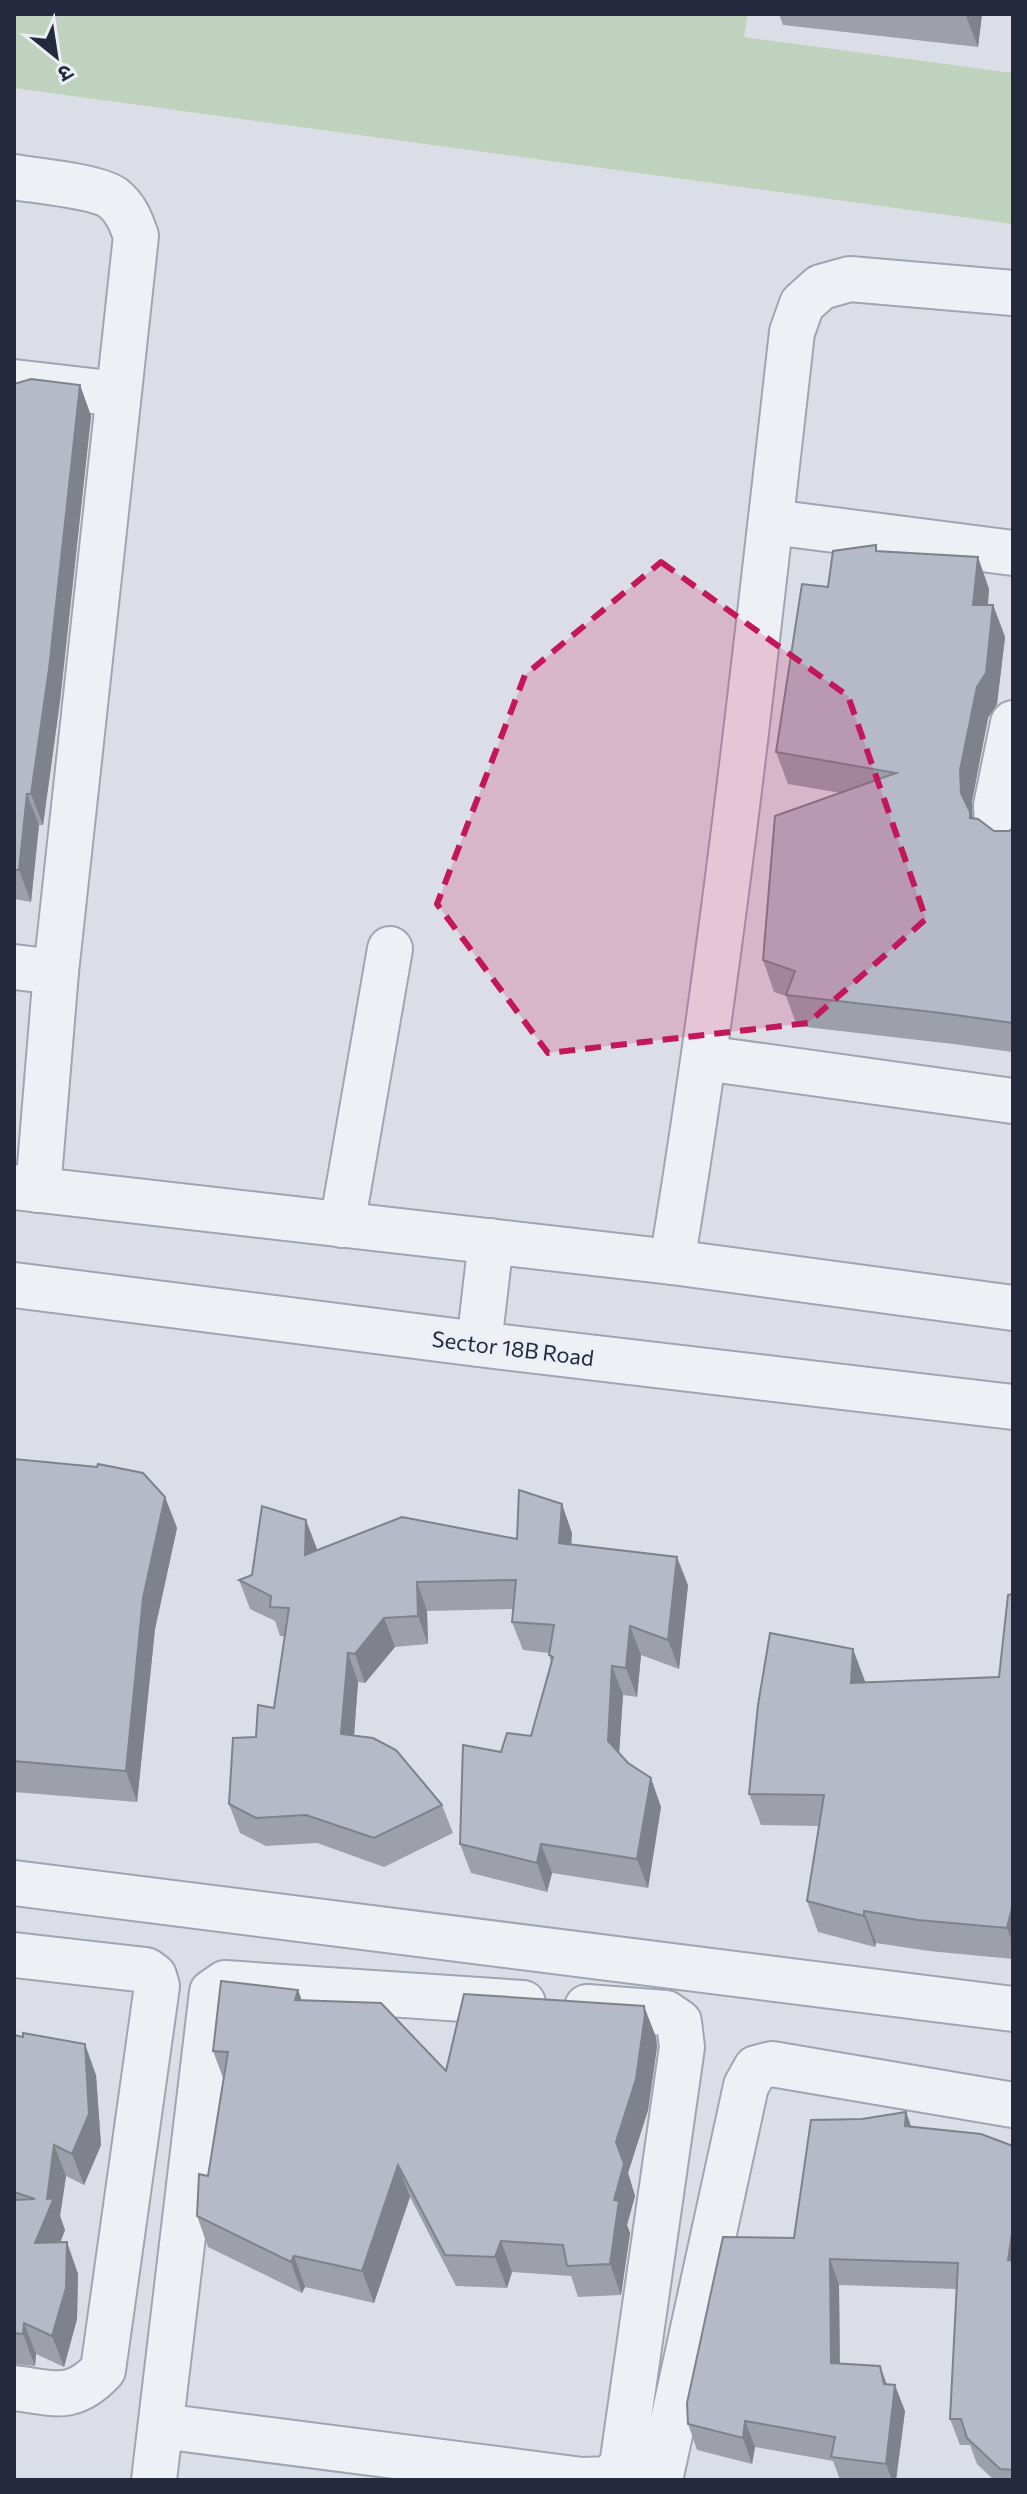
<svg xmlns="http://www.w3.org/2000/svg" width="1027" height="2494" font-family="Commissioner,'Noto Sans Devanagari',sans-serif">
  <rect width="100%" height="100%" fill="#dcdee7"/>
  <polygon fill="#bed2bd" points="14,14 748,14 744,37 1013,73 1013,224 14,88"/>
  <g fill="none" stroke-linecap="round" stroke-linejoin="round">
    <g stroke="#a1a4b1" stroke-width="48">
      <g id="minor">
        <path d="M 14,177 C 37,181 96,186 113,198 C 126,208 131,222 136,236 L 56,972 L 38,1190"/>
        <polyline points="14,382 118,394"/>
        <polyline points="772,522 1013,553"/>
        <polyline points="1013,723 996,806 997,823 1013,839"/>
        <polyline points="14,967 56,972"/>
        <polyline points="704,1058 1013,1101"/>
        <polyline points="14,1187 672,1262 1013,1308"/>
        <polyline points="342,1225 390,949"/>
        <path d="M 672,1262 C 723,954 757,643 792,332 L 802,304 L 821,287 L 850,279 L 1013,293"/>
        <polyline points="14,1285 494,1346 1013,1407"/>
        <polyline points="479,1344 491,1241"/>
        <polyline points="14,1883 1013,2009"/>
        <path d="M 14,1955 L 146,1970 L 154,1976 L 157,1986 L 103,2370 C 72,2403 55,2393 14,2388"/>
        <polyline points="161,2426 582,2480 608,2479 622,2466 682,2047 679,2022 666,2013 587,2007"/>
        <polyline points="154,2480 212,1992 225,1983 523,2003"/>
        <polyline points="660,2480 746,2086 756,2068 772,2064 1013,2105"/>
      </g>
    </g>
    <use href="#minor" stroke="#eff0f6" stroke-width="44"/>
  </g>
  <g fill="#9d9fab">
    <polygon points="779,14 982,14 978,47 783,25"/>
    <polygon points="14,384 80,385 91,416 60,701 43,825 39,825 31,902 14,899"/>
    <polygon points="878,551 989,589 988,605 993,605 1005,637 997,704 988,718 972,801 973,819 994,831 1009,831 1013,828 1013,1052 953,1044 797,1026 786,996 774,992 763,960 841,793 788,784 776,752 828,587"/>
    <polygon points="14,1459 165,1497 177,1528 155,1629 137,1802 14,1792"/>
    <polygon points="572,1533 571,1544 688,1585 679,1669 641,1655 637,1697 623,1695 619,1754 661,1807 648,1888 552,1873 547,1892 471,1873 460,1844 501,1752 531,1736 551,1663 549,1653 523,1650 512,1622 513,1609 427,1611 428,1644 395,1647 365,1683 358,1682 354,1736 442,1805 453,1833 384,1867 317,1843 266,1846 240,1833 229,1804 256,1737 274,1708 285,1636 280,1636 275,1621 250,1609 239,1580 317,1550 517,1539"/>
    <polygon points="1013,1594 1013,1959 929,1951 876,1943 875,1947 818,1932 807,1901 819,1826 761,1825 749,1794 865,1681 864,1682 999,1677"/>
    <polygon points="298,1990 302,2001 446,2071 656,2037 657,2047 648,2110 628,2173 635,2196 627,2225 630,2233 621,2295 578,2297 571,2276 512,2272 507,2288 456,2286 410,2197 374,2303 305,2287 302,2293 208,2247 197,2216 208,2176 223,2078 213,2051"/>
    <polygon points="14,2035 96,2075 101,2145 84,2185 66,2176 60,2216 65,2230 60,2243 78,2274 77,2319 64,2367 36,2354 35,2366 14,2364"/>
    <polygon points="906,2112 911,2127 1013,2146 1013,2480 994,2480 977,2464 970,2445 960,2445 950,2419 956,2289 839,2285 840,2364 880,2366 887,2384 905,2411 896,2480 840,2480 833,2461 755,2447 752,2464 697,2450 688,2424 794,2238"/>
  </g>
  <g fill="#7f828b">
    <polygon points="966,14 982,14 978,47 966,16"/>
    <polygon points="80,385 91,416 60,701 43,825 31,794"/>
    <polygon points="978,557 989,589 985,636 973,605"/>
    <polygon points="993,605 1005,637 997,704 988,718 972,801 972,816 982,843 981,850 961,793 960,770"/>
    <polygon points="27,794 39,825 31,902 19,870"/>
    <polygon points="165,1497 177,1528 155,1629 137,1802 126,1771 143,1598"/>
    <polygon points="562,1504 572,1533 569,1572 559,1543"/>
    <polygon points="306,1520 317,1549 315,1584 305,1555"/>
    <polygon points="677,1557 688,1585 679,1669 668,1640"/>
    <polygon points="417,1582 427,1611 428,1644 418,1616"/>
    <polygon points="384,1618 395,1647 365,1683 355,1654"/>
    <polygon points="630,1626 641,1655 637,1697 626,1668"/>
    <polygon points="853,1649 865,1681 863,1714 851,1683"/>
    <polygon points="348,1653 358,1682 352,1763 341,1734"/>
    <polygon points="612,1666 623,1695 618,1770 608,1741"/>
    <polygon points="651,1778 661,1807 648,1888 637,1859"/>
    <polygon points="541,1844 552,1873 547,1892 537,1863"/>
    <polygon points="1013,1904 1013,1944 1007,1928"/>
    <polygon points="864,1911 876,1943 875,1947 864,1916"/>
    <polygon points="298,1990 309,2021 295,2000"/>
    <polygon points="644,2006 656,2037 657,2047 648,2110 628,2173 635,2196 627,2225 630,2233 621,2295 610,2264 616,2142"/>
    <polygon points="85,2044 96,2075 101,2145 84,2185 72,2154"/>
    <polygon points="906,2112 915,2138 905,2126"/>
    <polygon points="54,2145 66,2176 60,2216 65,2230 47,2275 35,2243 47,2199"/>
    <polygon points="398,2165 410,2197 374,2303 362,2271"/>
    <polygon points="1013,2227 1013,2275 1008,2260"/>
    <polygon points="501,2241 512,2272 507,2288 495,2257"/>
    <polygon points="67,2242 78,2274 77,2319 64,2367 52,2336"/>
    <polygon points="294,2256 305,2287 302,2293 291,2262"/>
    <polygon points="830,2259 839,2285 840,2389 831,2363"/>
    <polygon points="24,2323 36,2354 35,2366 23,2334"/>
    <polygon points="880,2366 889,2392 895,2385 905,2411 896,2480 892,2480 886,2464 884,2384"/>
    <polygon points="745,2421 755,2447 752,2464 743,2438"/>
  </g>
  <g fill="#b6b9c7" stroke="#7f828b" stroke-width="2">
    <polygon points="31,379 80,385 49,669 31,794 27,794 19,870 14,870 14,384"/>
    <polygon points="876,545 876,551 978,557 973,605 993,605 986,673 977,687 960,770 961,793 970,812 970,818 978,819 994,831 1009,831 1013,828 1013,1023 941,1013 786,995 795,971 763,960 775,816 896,773 776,752 802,584 828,587 833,551"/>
    <polygon points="14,1459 97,1467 98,1464 143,1473 165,1497 143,1598 126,1771 14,1761"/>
    <polygon points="519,1490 562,1504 559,1543 677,1557 668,1640 630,1626 626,1668 612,1666 608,1741 628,1763 651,1778 637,1859 541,1844 537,1863 460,1844 463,1745 501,1752 507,1733 531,1736 553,1657 549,1655 554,1625 512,1622 516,1580 417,1582 418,1616 384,1618 355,1654 348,1653 341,1734 373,1738 396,1750 442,1805 374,1838 306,1815 256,1818 229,1804 233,1738 256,1737 258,1705 274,1708 289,1608 270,1607 271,1596 239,1580 252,1575 262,1506 306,1520 305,1555 402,1517 517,1539"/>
    <polygon points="1013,1594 1013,1904 1007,1928 918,1920 864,1911 864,1916 807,1901 824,1795 749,1794 758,1705 770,1633 853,1649 851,1683 999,1677 1008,1595"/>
    <polygon points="221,1981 298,1990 295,2000 381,2003 446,2071 464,1994 644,2006 645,2015 636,2079 616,2142 624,2164 614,2200 619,2201 610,2264 567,2266 563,2245 501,2241 495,2257 445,2255 398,2165 362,2271 294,2256 291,2262 197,2216 199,2174 208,2176 228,2052 213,2051"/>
    <polygon points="23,2033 85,2044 89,2114 72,2154 54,2145 47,2199 54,2198 35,2243 67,2242 66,2288 52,2336 24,2323 23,2334 14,2333 14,2200 35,2199 14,2192 14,2035 23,2037"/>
    <polygon points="906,2112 905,2126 981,2134 1013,2146 1013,2227 1008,2260 1013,2261 1013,2470 1000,2469 967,2438 961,2419 950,2419 958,2263 830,2259 831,2363 880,2366 884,2384 895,2385 886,2464 831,2457 835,2437 745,2421 743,2438 688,2424 687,2403 723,2237 794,2238 811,2120 862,2119"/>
  </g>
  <path fill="#c2185b" fill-opacity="0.2" stroke="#c2185b" stroke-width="6" stroke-dasharray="16 10" stroke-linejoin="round" d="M 661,562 L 848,696 L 926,919 L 808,1023 L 548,1053 L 437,904 L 525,675 Z"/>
  <g text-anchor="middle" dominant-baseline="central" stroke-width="6" stroke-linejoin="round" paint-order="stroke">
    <g font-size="22" fill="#25293e" stroke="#eceef5">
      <text transform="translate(513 1348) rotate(7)">Sector 18B Road</text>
    </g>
  </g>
  <rect width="1027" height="2494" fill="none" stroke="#25293e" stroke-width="32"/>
  <g transform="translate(56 56) rotate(150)" stroke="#eceef5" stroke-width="6" paint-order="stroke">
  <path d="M0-6L14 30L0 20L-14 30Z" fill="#25293e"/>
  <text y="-12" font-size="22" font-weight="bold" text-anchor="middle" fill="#25293e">उ</text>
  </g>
</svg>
